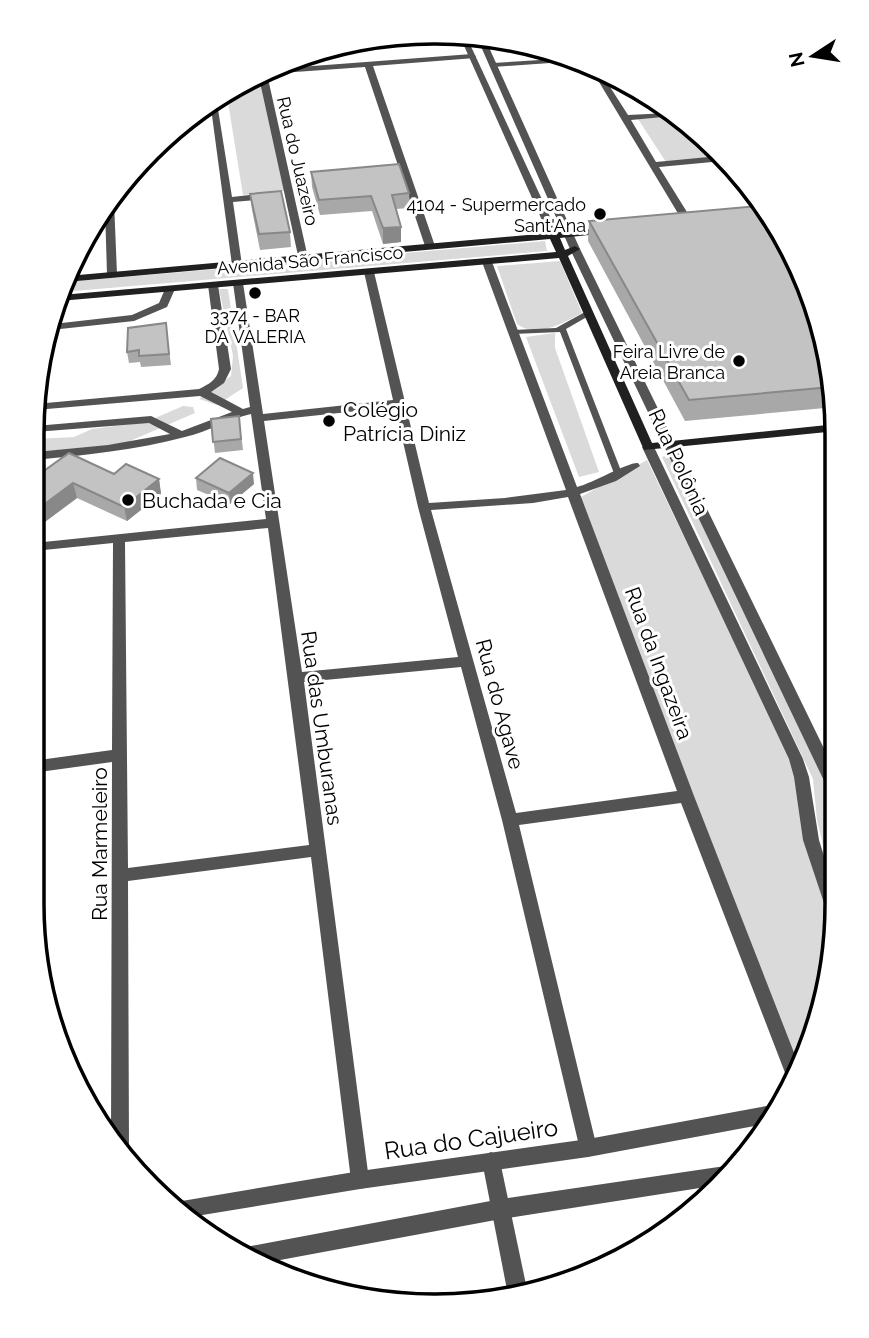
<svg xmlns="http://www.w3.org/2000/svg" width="869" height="1338" font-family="Raleway,sans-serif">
  <rect width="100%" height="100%" fill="#fff"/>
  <g fill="#dadada">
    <polygon points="261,72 285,191 243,195 227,96"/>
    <polygon points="674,116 700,131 720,158 666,162 638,119"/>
    <polygon points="545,241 547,251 62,292 65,282"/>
    <path d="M 560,261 L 582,313 C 563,323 537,339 517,324 L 497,266 Z"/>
    <polygon points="219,289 228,289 243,388 217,405 199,399 231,376 233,356"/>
    <polygon points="555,333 555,348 599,472 579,477 526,337"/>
    <polygon points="183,406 193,407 195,413 123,444 35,452 35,439 74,437 92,429 146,422"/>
    <polygon points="669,454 835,796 834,892 817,820 813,779 662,457"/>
    <polygon points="647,460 801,780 816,873 834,919 834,956 807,1058 800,1069 757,977 581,497"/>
  </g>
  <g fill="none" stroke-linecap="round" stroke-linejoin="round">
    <polygon fill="#535353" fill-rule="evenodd" points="585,312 591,312 592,314 566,329 623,476 619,479 615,476 560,332 513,334 509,332 513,330 556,328"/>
    <g fill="#535353" fill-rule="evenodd">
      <polygon points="472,54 476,56 475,58 373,66 435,246 430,249 425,246 365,67 267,74 308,258 299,260 258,73 273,69"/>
      <polygon points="572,58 578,61 493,67 489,65 493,63"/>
      <polygon points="594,70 603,76 628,115 668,113 674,116 631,120 656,162 719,156 723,161 659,167 695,225 693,227 685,225 593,72"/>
      <polygon points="217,103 232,197 268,193 273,196 268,199 233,202 242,265 237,268 232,265 211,108"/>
      <polygon points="111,200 114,202 117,274 112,277 107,274 105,209"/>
      <path d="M 487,259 L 492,262 L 577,487 C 593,483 628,462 638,463 L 640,466 L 616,481 L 580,494 L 694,796 L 800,1068 L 791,1084 L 789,1083 L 681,803 L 519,825 L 597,1148 L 595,1154 L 588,1157 L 581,1154 L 502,820 L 461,667 L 304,682 L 369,1180 L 367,1187 L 360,1189 L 353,1187 L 351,1180 L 311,857 L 128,881 L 129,1150 L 126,1156 L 111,1140 L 112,762 L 32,773 L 32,761 L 112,750 L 113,543 L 34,551 L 34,543 L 266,519 L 251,414 C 228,419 208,432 185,437 C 136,450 85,455 35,460 L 35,452 L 108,445 L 170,434 L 149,423 L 35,432 L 35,426 L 151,416 L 182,431 L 232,412 L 200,396 L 35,410 L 35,404 L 199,389 C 209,384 217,380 219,369 L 208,285 L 213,282 L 218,285 L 231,369 L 224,383 L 211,392 L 243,409 L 250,407 L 233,283 L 238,280 L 243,283 L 263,414 L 393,400 L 364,272 L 369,269 L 374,272 L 429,503 L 505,498 L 566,490 L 482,262 ZM 395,407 L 418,507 L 458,657 L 302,672 L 264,421 ZM 568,497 L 677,791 L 516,813 L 431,510 L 533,503 ZM 268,528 L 309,845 L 128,868 L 125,542 Z"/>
      <polygon points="170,286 175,289 167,307 134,321 51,330 53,324 132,315 159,303 165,289"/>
      <polygon points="491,1152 498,1155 500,1161 528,1294 508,1295 482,1161 484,1155"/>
    </g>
    <g fill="#535353" fill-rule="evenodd">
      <polygon points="461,39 468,40 559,236 557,238 549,236"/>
      <polygon points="479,42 487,43 580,249 835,771 835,793 830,791 827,787 570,249"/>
      <polygon points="648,443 654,447 803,759 809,777 819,840 834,888 834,916 828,914 826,909 803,840 794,777 789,759 642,447"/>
      <polygon points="772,1105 776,1107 766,1124 588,1157 360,1189 184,1218 170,1203 360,1171 588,1139"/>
      <polygon points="732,1165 739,1167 719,1185 501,1219 264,1263 243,1252 251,1246 501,1199"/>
    </g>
    <polygon fill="#202020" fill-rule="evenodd" points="605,228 608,229 608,233 560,238 565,250 575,246 580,249 568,256 652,443 837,424 837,431 644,450 559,258 59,301 61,295 556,252 550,239 66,282 67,276"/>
  </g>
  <g fill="#a8a8a8">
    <polygon points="311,172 409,193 410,208 396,209 401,242 383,244 372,211 320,215 312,187"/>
    <polygon points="250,194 290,232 291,247 260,250 252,210"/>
    <polygon points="589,221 796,257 836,407 685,421 588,241"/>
    <polygon points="167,334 171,365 141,367 140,362 129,363 127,352"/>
    <polygon points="239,416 243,450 215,453 211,419"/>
    <polygon points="114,474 159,479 161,494 127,521 77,498 34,530 34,478"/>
    <polygon points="196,478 254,484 230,504 197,490"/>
  </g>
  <g fill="#888">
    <polygon points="401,227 401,242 383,244 383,228"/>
    <polygon points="253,473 254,484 230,504 229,493"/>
    <polygon points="159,479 161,494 127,521 124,507"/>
    <polygon points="73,483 77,498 34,530 34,512"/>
  </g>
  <g fill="#c3c3c3" stroke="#888" stroke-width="2">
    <polygon points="399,164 409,193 392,195 401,227 383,228 371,196 319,200 311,172"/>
    <polygon points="281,191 290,232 259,234 250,194"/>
    <polygon points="758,206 796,257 831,387 689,400 589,221"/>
    <polygon points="166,323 169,354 139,356 139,350 127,352 128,328"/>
    <polygon points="239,416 241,439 213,442 211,419"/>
    <polygon points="69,453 114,474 126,464 159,479 124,507 73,483 34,512 34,478"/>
    <polygon points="220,458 253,473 229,493 196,478"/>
  </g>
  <g fill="#000" stroke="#fff" stroke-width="2.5">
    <circle cx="600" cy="214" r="7"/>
    <circle cx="255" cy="293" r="7"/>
    <circle cx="739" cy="361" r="7"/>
    <circle cx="329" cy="421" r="7"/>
    <circle cx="128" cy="500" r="7"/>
  </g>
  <g text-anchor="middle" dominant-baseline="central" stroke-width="6" stroke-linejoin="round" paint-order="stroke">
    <g font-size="18" fill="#000" stroke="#fff">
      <text transform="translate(298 161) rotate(77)">Rua do Juazeiro</text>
      <text transform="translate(310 260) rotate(-5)">Avenida São Francisco</text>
    </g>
    <g font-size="18" fill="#000" stroke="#fff" text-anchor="end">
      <text x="586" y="204">4104 - Supermercado<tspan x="586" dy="21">Sant'Ana</tspan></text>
      <text x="255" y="315" text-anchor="middle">3374 - BAR<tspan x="255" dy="21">DA VALERIA</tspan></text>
      <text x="725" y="351">Feira Livre de<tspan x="725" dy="21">Areia Branca</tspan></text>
    </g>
    <g font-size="21" fill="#000" stroke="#fff" text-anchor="start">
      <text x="343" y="409">Colégio<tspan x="343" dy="24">Patrícia Diniz</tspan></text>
      <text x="142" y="500">Buchada e Cia</text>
    </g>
    <g font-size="21" fill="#000" stroke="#fff">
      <text transform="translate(679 462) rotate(65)">Rua Polônia</text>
      <text transform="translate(659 663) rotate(70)">Rua da Ingazeira</text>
      <text transform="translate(500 704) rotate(75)">Rua do Agave</text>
      <text transform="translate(322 728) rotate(82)">Rua das Umburanas</text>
      <text transform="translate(99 844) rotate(-90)">Rua Marmeleiro</text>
    </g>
    <g font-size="24" fill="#000" stroke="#fff">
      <text transform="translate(471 1139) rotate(-8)">Rua do Cajueiro</text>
    </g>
  </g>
  <path d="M0 0H869V1338H0ZM434 44H435A390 390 0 0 1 825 434V904A390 390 0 0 1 435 1294H434A390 390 0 0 1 44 904V434A390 390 0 0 1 434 44Z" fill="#fff" fill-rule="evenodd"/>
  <path fill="none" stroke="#000" stroke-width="3.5" d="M434 44H435A390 390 0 0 1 825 434V904A390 390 0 0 1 435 1294H434A390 390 0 0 1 44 904V434A390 390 0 0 1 434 44Z"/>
  <g transform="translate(813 56) rotate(258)" stroke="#ffffff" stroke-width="5" paint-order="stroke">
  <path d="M0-5L12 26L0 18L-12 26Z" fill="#000000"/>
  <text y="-10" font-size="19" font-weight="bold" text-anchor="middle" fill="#000000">N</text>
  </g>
</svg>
